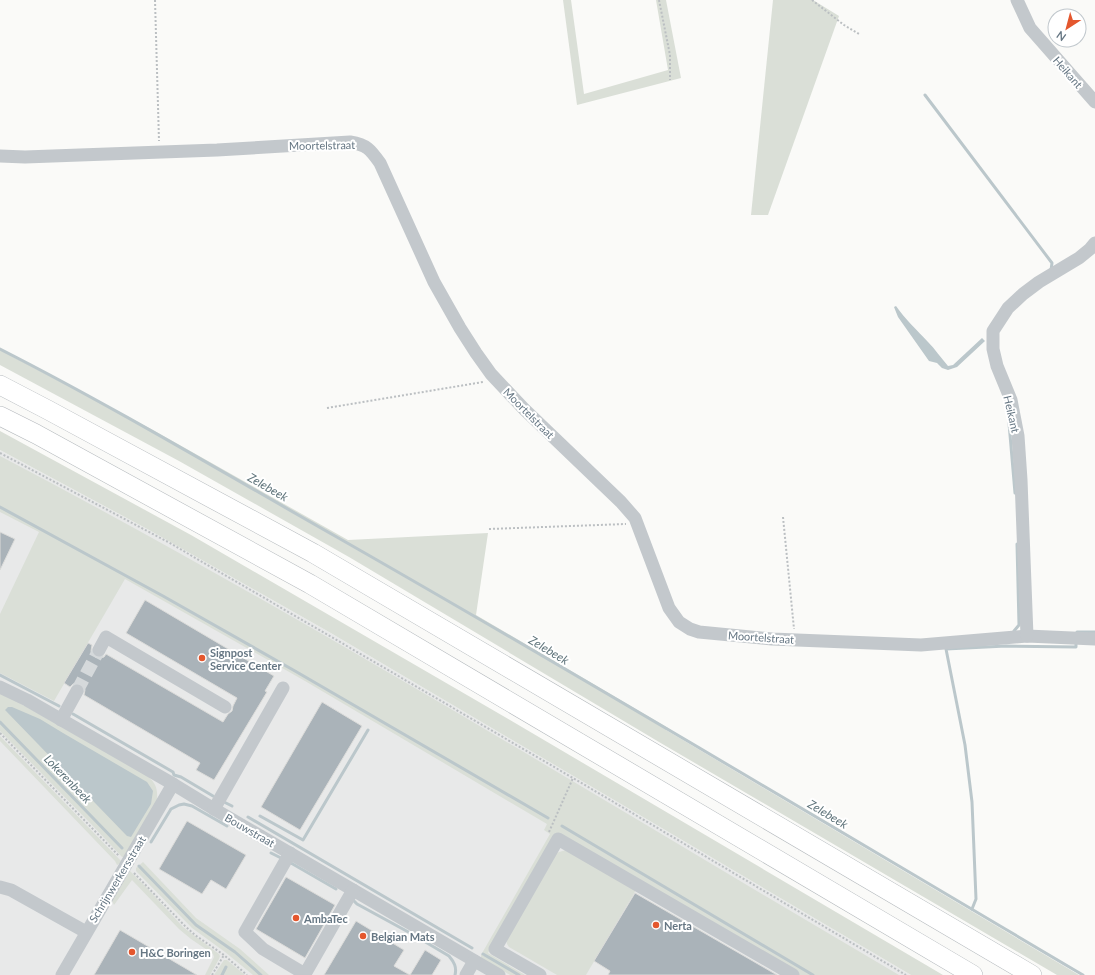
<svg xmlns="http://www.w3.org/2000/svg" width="1095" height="975" font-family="Lato,sans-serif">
  <rect width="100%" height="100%" fill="#fafaf8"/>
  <polygon fill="#e8e9e9" points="0,450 149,530 329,632 911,975 0,975"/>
  <g fill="#dadfd7">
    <polygon points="563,0 571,0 584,94 668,70 656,0 666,0 681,78 577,105"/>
    <polygon points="773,0 813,0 839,16 768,215 751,215"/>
    <polygon points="0,350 153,430 348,540 488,533 476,615 668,728 666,730 1079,975 1057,975 659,742 349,557 179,461 0,365"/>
    <polygon points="0,431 191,535 510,720 943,975 911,975 329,632 149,530 0,450"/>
    <path d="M 0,456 C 307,617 601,800 899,975 L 799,975 L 553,840 L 488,953 L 525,975 L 510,975 L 484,960 L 481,958 L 481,955 L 550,834 L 544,830 L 547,824 L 305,681 L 125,579 L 54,701 L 0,673 L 0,614 L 39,532 L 0,512 Z"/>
    <path d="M 0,692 L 145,774 C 155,782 158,787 157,800 L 125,857 L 122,857 L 91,824 L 0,731 Z"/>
    <polygon points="0,736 122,862 117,865 115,861 0,741"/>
    <polygon points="569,849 636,890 586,975 557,975 509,947 507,944 506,939 556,853"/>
    <polygon points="143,862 196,918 240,949 269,975 253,975 225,952 192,928 136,871 136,868"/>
    <polygon points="130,871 148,889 183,927 219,954 220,956 219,959 210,975 205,975 214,957 213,954 191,939 179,929 132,880 114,905 112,901"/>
    <polygon points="224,960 227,960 245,975 214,975"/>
  </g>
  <g fill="#bbc7cb">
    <path d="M 896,306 C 905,319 917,330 928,342 C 935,349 941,358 948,366 L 953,365 L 982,338 L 985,341 L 957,367 L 948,370 L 942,368 L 937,363 L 929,361 L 898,317 L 894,307 Z"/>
    <polygon points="8,707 12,707 40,719 63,733 147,782 153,791 151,804 131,837 127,836 6,711 5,710"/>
  </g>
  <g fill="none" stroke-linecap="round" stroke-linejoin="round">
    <g stroke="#bbc7cb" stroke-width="3">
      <polyline points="925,95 1052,263 1051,270"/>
      <path d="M 0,349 C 114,407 224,473 335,536 C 586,679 834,828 1083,975"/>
      <polyline points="1009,423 1015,493"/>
      <polyline points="0,507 163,596 295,671 548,818"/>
      <polyline points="1014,631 1019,625 1017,544"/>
      <polyline points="1077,634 1077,632 1095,632"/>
      <polyline points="0,675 59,706"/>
      <polyline points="73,714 173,772 174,775 181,777 213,796"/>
      <polyline points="0,722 122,848"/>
      <polyline points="224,802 232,806"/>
      <polyline points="260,816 303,840 368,730"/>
      <polyline points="248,817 472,948"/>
      <polyline points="562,826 813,975"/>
      <polyline points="151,842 171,809 179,805 184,804 192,806 227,826"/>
      <polyline points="271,853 281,858"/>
      <polyline points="291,863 336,889"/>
      <polyline points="139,866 196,925 235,952 261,975"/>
      <path d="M 354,901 L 357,904 L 412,934 L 449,956 C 454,962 457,967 455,975"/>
      <polyline points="972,909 976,899 972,802 965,745 946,649 1006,646 1076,647 1076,642"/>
      <polyline points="483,954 519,975"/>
      <polyline points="222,975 226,967"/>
    </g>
  </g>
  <g fill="#aab3b9" stroke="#dcdcda">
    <polygon points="0,532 15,539 0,570"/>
    <polygon points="145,600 274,676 265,691 267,692 214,780 196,770 200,763 84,695 85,690 84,687 81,684 76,683 73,684 70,687 64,683 88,643 92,645 91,651 92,654 95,657 100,658 104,657 106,654 223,722 228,714 232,711 233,706 237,698 126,633"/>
    <polygon points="322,702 362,726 300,830 261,807"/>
    <polygon points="187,821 246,855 226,889 211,880 202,894 159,869"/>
    <polygon points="286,877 335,905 305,958 256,929"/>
    <polygon points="635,893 777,975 608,975 610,971 594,961"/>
    <polygon points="356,921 404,950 394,966 410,975 324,975"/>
    <polygon points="120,930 197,975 94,975"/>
    <polygon points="425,950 441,960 432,975 410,975"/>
  </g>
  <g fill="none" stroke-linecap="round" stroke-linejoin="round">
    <polyline stroke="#d5d9db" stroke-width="13" stroke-dasharray="13 6" stroke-linecap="butt" points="77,691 99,650"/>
    <g stroke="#b4b9bd" stroke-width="20">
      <g id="highway">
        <polyline points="0,385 48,410 313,553 1032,975"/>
        <polyline points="0,416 36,434 310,584 973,975"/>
      </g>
    </g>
    <g stroke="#bbbfc2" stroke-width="2" stroke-dasharray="2 2" stroke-linecap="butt">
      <polyline points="155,0 159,141"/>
      <polyline points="659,0 670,55 670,80"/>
      <polyline points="812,0 844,25 859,34"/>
      <polyline points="327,408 483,382"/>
      <polyline points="0,453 168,542 328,635 573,778 906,975"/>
      <polyline points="783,517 794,629"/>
      <polyline points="489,529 626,524"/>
      <polyline points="0,733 119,856"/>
      <polyline points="549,832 573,778"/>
      <polyline points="134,873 185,926 195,935 224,955 247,975"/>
      <polyline points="212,975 224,955"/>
    </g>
    <g stroke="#c3c8cc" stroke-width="13">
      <polyline points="1017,0 1030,28 1095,102"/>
      <path d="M 0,156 L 25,157 L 217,150 L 350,142 C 367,145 370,149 380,163 L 434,282 L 460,328 L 476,353 L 491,374 L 524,409 L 621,502 L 635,518 L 669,608 L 679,622 L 690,629 L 699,632 L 772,639 L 921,645 L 1027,636 L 1095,639"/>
      <polyline points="1027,636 1021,480 1018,436 1011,400 997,366 993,349 993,331 1008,308 1023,294 1039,282 1079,258 1090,249 1095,243"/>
      <polyline points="99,650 106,637 225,707"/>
      <polyline points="0,687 27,700 173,784 214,809 499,975"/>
      <polyline points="61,720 77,691"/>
      <polyline points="214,809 283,688"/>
      <polyline points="290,853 245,932 263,949 305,974 353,890"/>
      <polyline points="0,887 11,890 86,932"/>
      <polyline points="62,975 173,784"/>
      <polyline points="466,975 474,961"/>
      <polyline points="540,975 495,949 558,839 793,975"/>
    </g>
    <use href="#highway" stroke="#fff" stroke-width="19"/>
  </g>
  <g fill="#e4572e" stroke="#fff" stroke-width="1.5">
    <circle cx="202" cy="658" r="4"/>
    <circle cx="296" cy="918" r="4"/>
    <circle cx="656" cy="925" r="4"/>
    <circle cx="363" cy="936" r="4"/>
    <circle cx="132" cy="952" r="4"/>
  </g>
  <g text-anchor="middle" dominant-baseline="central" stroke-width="4" stroke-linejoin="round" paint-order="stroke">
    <g font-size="11" fill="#657683" stroke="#fff">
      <text transform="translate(1068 72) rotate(49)">Heikant</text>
      <text transform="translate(322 145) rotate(-1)">Moortelstraat</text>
      <text transform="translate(529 413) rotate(45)">Moortelstraat</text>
      <text transform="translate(1012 414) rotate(77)">Heikant</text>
      <text transform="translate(761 637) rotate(4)">Moortelstraat</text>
      <text transform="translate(250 830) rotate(30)">Bouwstraat</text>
      <text transform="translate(117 879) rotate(-59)">Schrijnwerkersstraat</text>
    </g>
    <g font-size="11" font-weight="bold" fill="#657683" stroke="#fff" text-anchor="start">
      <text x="210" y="652">Signpost<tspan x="210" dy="13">Service Center</tspan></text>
      <text x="304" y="918">AmbaTec</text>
      <text x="664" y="925">Nerta</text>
      <text x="371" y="936">Belgian Mats</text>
      <text x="140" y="952">H&amp;C Boringen</text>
    </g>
    <g font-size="12" font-style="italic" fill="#60757c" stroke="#fff">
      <text transform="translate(268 487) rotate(30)">Zelebeek</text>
      <text transform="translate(549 650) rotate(31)">Zelebeek</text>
      <text transform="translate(68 779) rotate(46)">Lokerenbeek</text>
      <text transform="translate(828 814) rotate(31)">Zelebeek</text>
    </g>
  </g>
  <g transform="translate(1067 28) rotate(216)"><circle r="19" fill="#ffffff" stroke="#c1c8cd"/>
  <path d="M0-3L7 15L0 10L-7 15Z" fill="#e4572e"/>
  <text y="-6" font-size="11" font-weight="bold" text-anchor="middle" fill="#657683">N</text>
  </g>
</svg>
